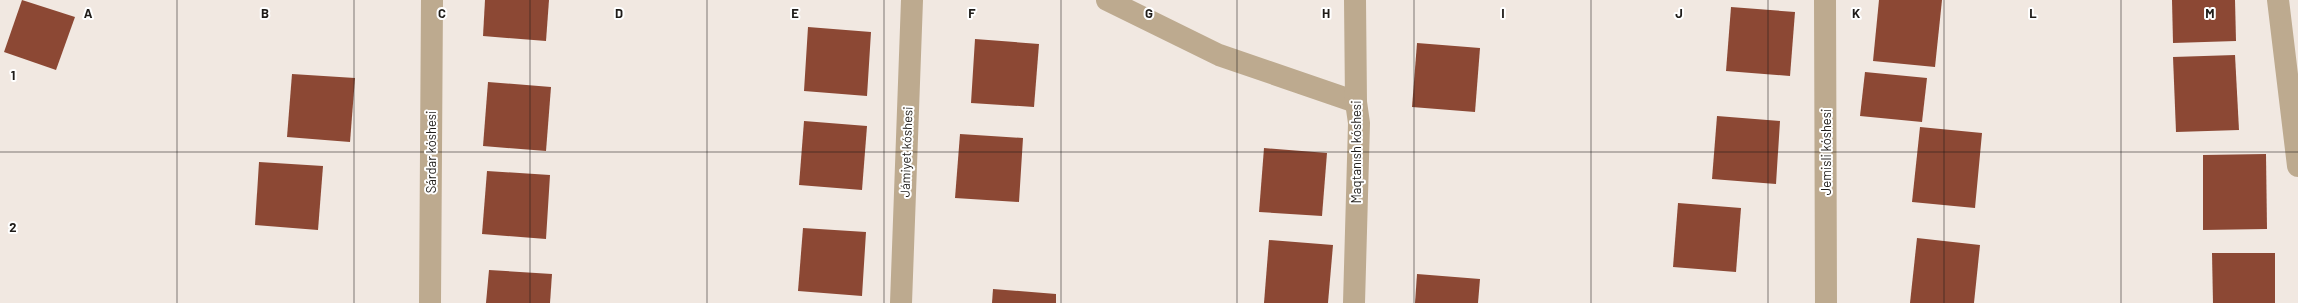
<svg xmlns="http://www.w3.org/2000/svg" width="2298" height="303" font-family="Barlow,sans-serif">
  <rect width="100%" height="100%" fill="#f1e8e1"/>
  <g fill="#8c4834">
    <polygon points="22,0 75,17 56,70 4,52"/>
    <polygon points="485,0 549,0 546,41 483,36"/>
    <polygon points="1879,0 1942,0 1935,67 1873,61"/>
    <polygon points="2172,0 2235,0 2236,41 2173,43"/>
    <polygon points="1731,7 1795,12 1790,76 1726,71"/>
    <polygon points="808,27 871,32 867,96 804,91"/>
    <polygon points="975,39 1039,44 1034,107 971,103"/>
    <polygon points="1417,43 1480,48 1475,112 1412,107"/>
    <polygon points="2235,55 2239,130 2176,132 2173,57"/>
    <polygon points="1865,72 1927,78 1922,122 1860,116"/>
    <polygon points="292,74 355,78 350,142 287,137"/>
    <polygon points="488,82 551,87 546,151 483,146"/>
    <polygon points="1717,116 1780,121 1776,184 1712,179"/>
    <polygon points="804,121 867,126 862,190 799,185"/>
    <polygon points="1920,127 1982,133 1975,208 1912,202"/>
    <polygon points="960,134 1023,138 1019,202 955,198"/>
    <polygon points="1264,148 1327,153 1322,216 1259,212"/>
    <polygon points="2266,154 2267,229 2203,230 2203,155"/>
    <polygon points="259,162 323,166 318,230 255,225"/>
    <polygon points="487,171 550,175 546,239 482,234"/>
    <polygon points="1678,203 1741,208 1736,272 1673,267"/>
    <polygon points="803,228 866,232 862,296 798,291"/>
    <polygon points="1917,238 1980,245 1974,303 1910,303"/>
    <polygon points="1269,240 1333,245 1328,303 1264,303"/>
    <polygon points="2212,253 2275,253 2275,303 2213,303"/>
    <polygon points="489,270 552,274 550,303 486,303"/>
    <polygon points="1417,274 1480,279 1478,303 1415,303"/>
    <polygon points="993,289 1056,294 1056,303 992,303"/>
  </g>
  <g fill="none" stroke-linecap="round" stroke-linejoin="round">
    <g stroke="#bdaa8f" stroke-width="22">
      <polyline points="1107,0 1219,55 1356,102"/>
      <polyline points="1825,0 1826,303"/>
      <polyline points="2278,0 2298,166"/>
      <polyline points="430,303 432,0"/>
      <polyline points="901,303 912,0"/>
      <polyline points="1354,303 1359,123 1356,102 1355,0"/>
    </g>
  </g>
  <path fill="none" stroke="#1f1c19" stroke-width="1" stroke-opacity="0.55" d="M 177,0 L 177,303M 354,0 L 354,303M 530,0 L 530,303M 707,0 L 707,303M 884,0 L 884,303M 1061,0 L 1061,303M 1237,0 L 1237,303M 1414,0 L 1414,303M 1591,0 L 1591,303M 1768,0 L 1768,303M 1944,0 L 1944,303M 2121,0 L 2121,303M 0,152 L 2298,152"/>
  <g text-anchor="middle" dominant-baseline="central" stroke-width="4" stroke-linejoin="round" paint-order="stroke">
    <g font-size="13" fill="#1f1c19" stroke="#fff">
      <text transform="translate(431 152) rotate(-90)">Sárdar kóshesi</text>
      <text transform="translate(906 152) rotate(-88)">Jámiyet kóshesi</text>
      <text transform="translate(1356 152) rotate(-90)">Maqtanısh kóshesi</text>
      <text transform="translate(1826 152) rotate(-90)">Jemisli kóshesi</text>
    </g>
  </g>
  <g font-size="13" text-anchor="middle" font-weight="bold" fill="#1f1c19" stroke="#fff" stroke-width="4" stroke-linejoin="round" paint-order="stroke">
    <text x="88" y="18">A</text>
    <text x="265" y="18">B</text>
    <text x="442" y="18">C</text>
    <text x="619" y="18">D</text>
    <text x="795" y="18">E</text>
    <text x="972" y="18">F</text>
    <text x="1149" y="18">G</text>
    <text x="1326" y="18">H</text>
    <text x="1503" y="18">I</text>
    <text x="1679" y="18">J</text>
    <text x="1856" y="18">K</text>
    <text x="2033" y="18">L</text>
    <text x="2210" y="18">M</text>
    <text x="13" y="80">1</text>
    <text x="13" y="232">2</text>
  </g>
</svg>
